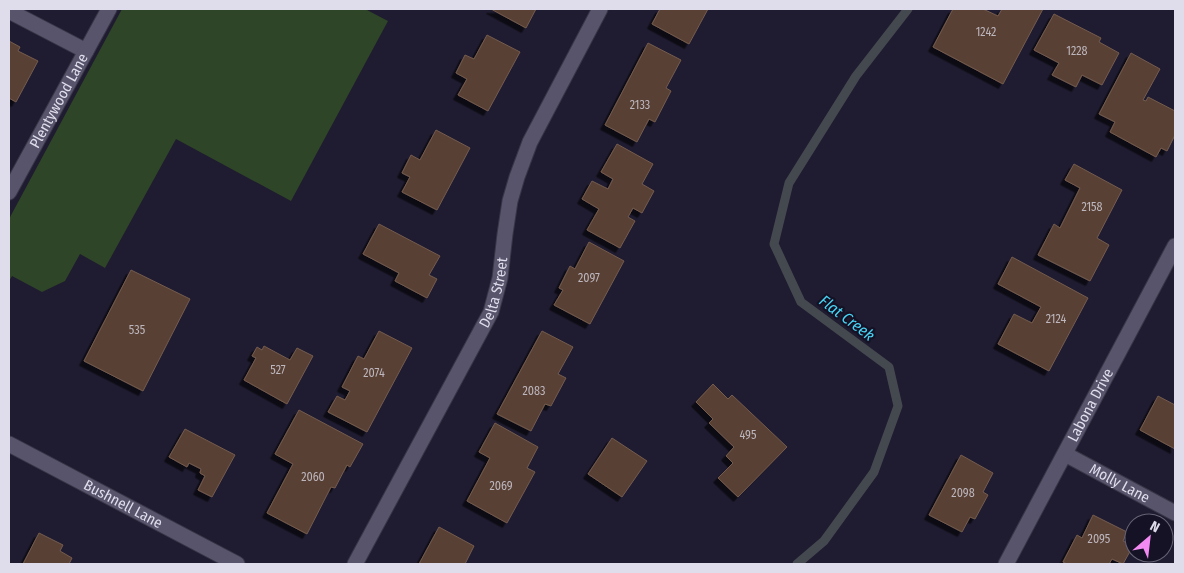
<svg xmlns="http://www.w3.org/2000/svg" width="1184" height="573" font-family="'Fira Sans Condensed',sans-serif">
  <defs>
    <filter id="shadow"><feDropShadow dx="-4.5" dy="4.5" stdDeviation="0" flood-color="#0009"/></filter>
  </defs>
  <rect width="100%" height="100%" fill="#1f1b30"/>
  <polygon fill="#2e4527" points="122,9 365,9 388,21 291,201 176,139 105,268 80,254 65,281 42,292 12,276 9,281 9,219"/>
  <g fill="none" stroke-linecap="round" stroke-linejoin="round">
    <polyline stroke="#44494f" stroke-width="9" points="797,564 824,541 874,472 898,406 889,367 801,302 774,244 789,183 856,76 908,9"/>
  </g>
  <g fill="#584134" stroke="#745b4e" filter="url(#shadow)">
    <polygon points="491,9 536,9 526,28"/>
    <polygon points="660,9 708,9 689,44 652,24"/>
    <polygon points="953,9 983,9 998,16 1002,9 1043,9 1003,84 933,47"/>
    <polygon points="1054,14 1101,38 1099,42 1119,53 1102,85 1082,75 1076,87 1052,75 1059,63 1034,50"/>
    <polygon points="487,35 520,52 488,111 458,95 467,79 456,73 465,55 474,59"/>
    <polygon points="9,41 20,47 18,51 38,61 16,102 9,98"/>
    <polygon points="648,43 681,60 666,88 671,91 655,122 649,119 637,142 605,125"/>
    <polygon points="1131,53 1160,69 1143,100 1146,101 1148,97 1175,111 1175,135 1167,151 1161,148 1156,157 1110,132 1115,122 1099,114"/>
    <polygon points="436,130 470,148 437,210 402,192 410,177 402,173 411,155 420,160"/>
    <polygon points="617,144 653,164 642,184 654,191 642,213 633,208 628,217 635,221 620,248 587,230 599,209 582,199 592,181 608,189 613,179 601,172"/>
    <polygon points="1074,164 1122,190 1097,238 1109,245 1090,281 1038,255 1054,224 1060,228 1080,188 1065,180"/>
    <polygon points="379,224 440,256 429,275 437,279 427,298 395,281 399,273 363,254"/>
    <polygon points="589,242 624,261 590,324 554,305 563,290 559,288 570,266 575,269"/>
    <polygon points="1012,257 1088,298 1049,371 998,344 1014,314 1032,323 1041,307 998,284"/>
    <polygon points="131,270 190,299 143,391 84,361"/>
    <polygon points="379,331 412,348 367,432 328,412 337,396 345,400 350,391 342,387 358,356 364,359"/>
    <polygon points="542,331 573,347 558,374 566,378 551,406 545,404 531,431 497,414"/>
    <polygon points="264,346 290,360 297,348 313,356 287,404 244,380 256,358 252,356 257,347 262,350"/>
    <polygon points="713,384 728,399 732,395 787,447 738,497 718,478 733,463 726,456 734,447 709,423 713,419 696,402"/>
    <polygon points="1158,396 1175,405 1175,449 1140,430"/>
    <polygon points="299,410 363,444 350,467 347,465 335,488 331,487 307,534 267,513 293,464 275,454"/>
    <polygon points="495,423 538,447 527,468 535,472 507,523 467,501 490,458 479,452"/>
    <polygon points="185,429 235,455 212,497 198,490 205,476 200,473 201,469 189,463 187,467 169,457"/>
    <polygon points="612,438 647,461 622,497 588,474"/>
    <polygon points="961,455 993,473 983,492 988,495 975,519 970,517 962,532 929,515"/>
    <polygon points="1093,515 1127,532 1123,541 1133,546 1123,564 1112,559 1109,564 1067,564 1063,562 1077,535 1082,538"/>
    <polygon points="439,527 474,546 465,564 419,564"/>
    <polygon points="39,533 63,545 60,551 72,558 69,564 23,564"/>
  </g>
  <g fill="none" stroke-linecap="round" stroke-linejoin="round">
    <g stroke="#383546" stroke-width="17">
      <g id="minor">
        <polyline points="9,11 86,51"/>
        <path id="s1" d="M 9,192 L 109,9"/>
        <path id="s2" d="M 9,444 L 237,564"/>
        <path id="s3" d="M 1065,454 L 1175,513"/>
        <path id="s4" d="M 355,564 L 491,312 L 500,278 L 505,234 L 510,201 L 517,177 L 530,142 L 600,9"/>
        <path id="s5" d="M 1006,564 L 1175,246"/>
      </g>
    </g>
    <use href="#minor" stroke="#57546c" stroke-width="15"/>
  </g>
  <g text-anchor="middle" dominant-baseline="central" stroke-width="4.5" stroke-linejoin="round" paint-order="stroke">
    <g font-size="12" fill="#bdb6bd">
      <text x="986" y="32">1242</text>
      <text x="1077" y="51">1228</text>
      <text x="640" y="105">2133</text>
      <text x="1092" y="207">2158</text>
      <text x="589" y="278">2097</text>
      <text x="1056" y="319">2124</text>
      <text x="137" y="330">535</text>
      <text x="278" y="370">527</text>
      <text x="374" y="373">2074</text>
      <text x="534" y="391">2083</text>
      <text x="748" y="435">495</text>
      <text x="313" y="477">2060</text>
      <text x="501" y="486">2069</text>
      <text x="963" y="493">2098</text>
      <text x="1099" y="539">2095</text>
    </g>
    <g font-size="15" fill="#dfddeb" stroke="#161226">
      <text stroke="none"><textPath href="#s1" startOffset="104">Plentywood Lane</textPath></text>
      <text stroke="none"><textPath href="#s4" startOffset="306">Delta Street</textPath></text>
      <text stroke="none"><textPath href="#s5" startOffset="180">Labona Drive</textPath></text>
      <text stroke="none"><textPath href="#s3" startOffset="62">Molly Lane</textPath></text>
      <text stroke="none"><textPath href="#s2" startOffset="129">Bushnell Lane</textPath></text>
    </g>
    <g font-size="16" font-style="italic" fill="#48d4f4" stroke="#161226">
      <text transform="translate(847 318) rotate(37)">Flat Creek</text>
    </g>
  </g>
  <rect width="1184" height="573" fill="none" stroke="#dfddeb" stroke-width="20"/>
  <g transform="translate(1149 538) rotate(28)"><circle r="24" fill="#161226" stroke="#666375"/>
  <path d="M0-4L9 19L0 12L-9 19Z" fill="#f38af2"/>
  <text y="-8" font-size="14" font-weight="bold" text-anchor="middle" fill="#dfddeb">N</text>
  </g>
</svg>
